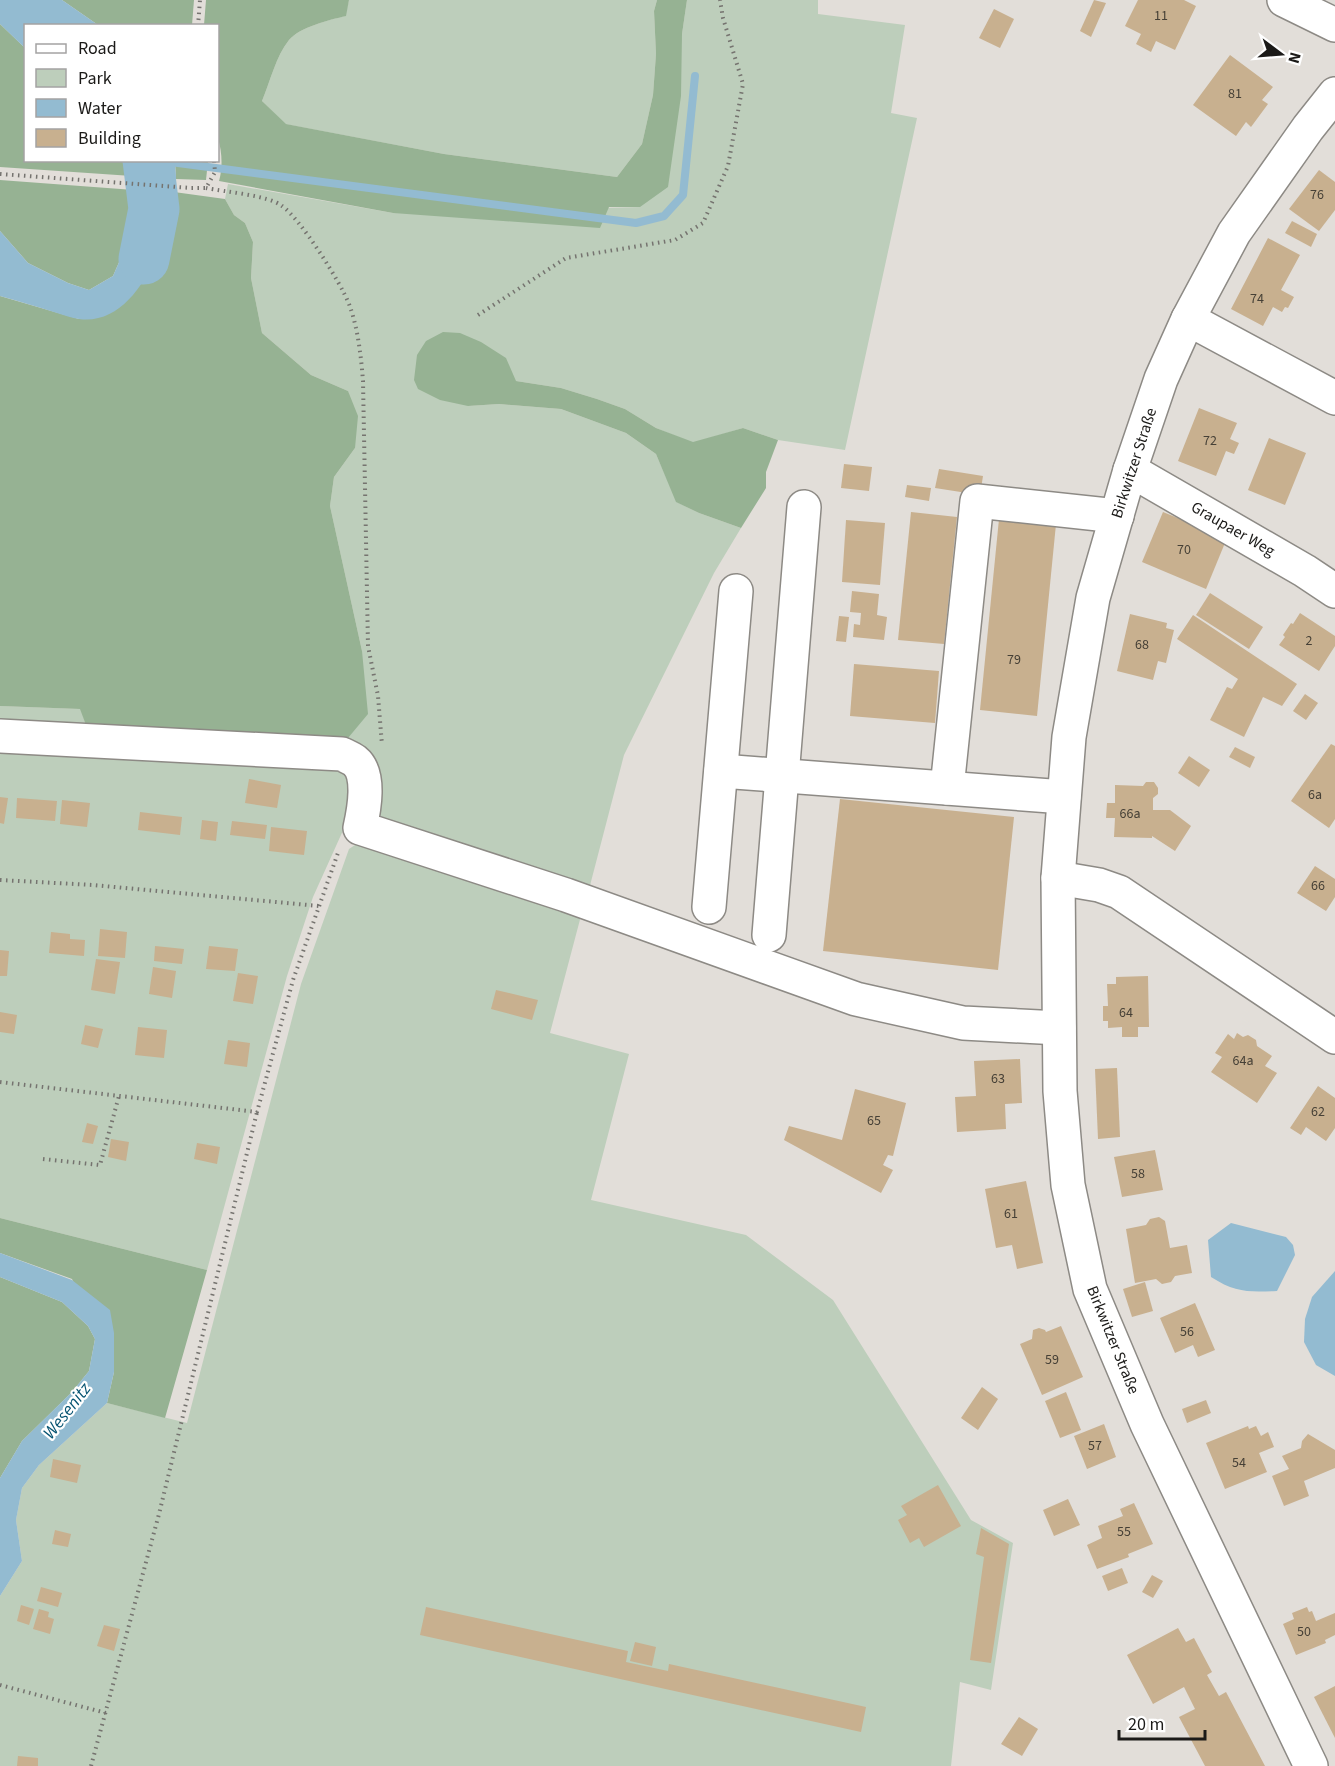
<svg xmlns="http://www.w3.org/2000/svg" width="1335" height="1766" font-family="'Source Sans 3',sans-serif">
  <rect width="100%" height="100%" fill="#e2ded9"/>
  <g fill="#bdcebb">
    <path d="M 349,0 L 657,0 L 654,11 L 656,54 L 653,95 L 642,144 L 617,177 L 444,154 L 285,124 L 262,101 C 270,82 276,56 289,40 C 300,27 329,20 345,16 Z"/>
    <polygon points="687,0 818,0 818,14 905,25 891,113 917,118 845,450 778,440 743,428 693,443 656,428 625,409 597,399 561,388 516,381 468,406 499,404 561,409 626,433 656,454 677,502 699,513 741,528 714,573 624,755 587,897 511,863 373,814 343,744 362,651 330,506 334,477 355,448 348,391 311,375 262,333 251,278 253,242 245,223 234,215 225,199 228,184 393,213 640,207 682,34"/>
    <polygon points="0,706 81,709 89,733 342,767 351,777 350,815 313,897 287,976 207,1270 0,1218"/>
    <polygon points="361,841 582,912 550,1033 629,1054 591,1200 746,1235 833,1300 971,1520 1013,1543 991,1690 960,1682 951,1766 0,1766 0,1596 22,1561 16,1520 22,1488 39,1465 107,1403 187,1423 301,984 349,849"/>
  </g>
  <g fill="#96b293">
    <polygon points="62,0 194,0 192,25 98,25"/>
    <path d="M 206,0 L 349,0 L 346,16 C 329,20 300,27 289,40 C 276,56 270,82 262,101 L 286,124 L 444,154 L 617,177 L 642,144 L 653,95 L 656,54 L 654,11 L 657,0 L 687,0 L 682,34 L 681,96 L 668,187 L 640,207 L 609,207 L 600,228 L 393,213 L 219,181 C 223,167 222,152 218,138 L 218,26 L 204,25 Z"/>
    <polygon points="0,24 25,48 26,160 128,161 132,176 0,167"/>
    <polygon points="175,161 208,161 206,180 176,179"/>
    <polygon points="0,180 134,190 135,214 127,244 113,276 89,290 68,283 28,263 0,231"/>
    <polygon points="174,192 225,199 234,215 245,223 253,242 251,278 262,333 311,375 348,391 358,416 355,448 334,477 330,506 362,651 368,714 343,744 89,733 80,709 0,706 0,296 79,319 171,216"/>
    <polygon points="443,332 460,333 481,342 506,358 516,381 561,388 597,399 625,409 656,428 693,442 743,428 778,440 766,472 766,488 741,528 699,513 676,502 656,454 626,433 561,409 499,404 468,406 440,400 418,389 414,380 417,355 426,341"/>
    <polygon points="0,1218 207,1270 165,1418 107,1403 114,1372 72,1279 0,1253"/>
    <polygon points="0,1277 62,1302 88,1326 95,1339 89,1371 72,1392 22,1441 0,1478"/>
  </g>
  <g fill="#93bbd1">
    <polygon points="0,0 62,0 98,25 26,26 25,48 0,24"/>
    <polygon points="128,161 175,161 176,179 132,176"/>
    <path d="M 134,190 L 174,192 C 168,238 138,327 79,319 C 72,318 64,315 57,313 C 38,307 19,301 0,296 L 0,231 L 28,263 L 68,283 L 89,290 L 113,276 L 127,244 L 135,214 Z"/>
    <path d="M 1231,1223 L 1286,1237 L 1293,1245 L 1295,1255 L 1277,1291 C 1249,1292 1236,1293 1211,1277 L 1208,1240 Z"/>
    <polygon points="0,1253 72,1280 110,1310 114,1333 114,1372 107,1403 39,1465 22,1488 16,1520 22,1561 0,1596 0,1478 22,1441 72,1392 89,1371 95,1339 88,1326 62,1302 0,1277"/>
    <polygon points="1335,1271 1335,1376 1316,1365 1304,1342 1305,1319 1312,1297"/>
  </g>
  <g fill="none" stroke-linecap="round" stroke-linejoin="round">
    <polyline stroke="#93bbd1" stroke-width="8" points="155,160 636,223 664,216 683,195 695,76"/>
    <polyline stroke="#93bbd1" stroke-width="51" points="144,259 154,209 148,160"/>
  </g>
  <g fill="#c8b08f">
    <polygon points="1094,0 1106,3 1091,37 1080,31"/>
    <polygon points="1138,0 1184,0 1196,6 1175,50 1156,41 1151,52 1136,44 1141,34 1125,26"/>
    <polygon points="994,9 1014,19 1000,48 979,38"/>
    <polygon points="1230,55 1273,87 1262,100 1268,104 1251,127 1246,122 1236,136 1193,105"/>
    <polygon points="1319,170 1335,182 1335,210 1319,231 1289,209"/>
    <polygon points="1292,221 1317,234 1311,247 1285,233"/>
    <polygon points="1268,238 1300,255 1281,290 1294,297 1288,308 1285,307 1282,312 1273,307 1263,326 1231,309"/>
    <polygon points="1199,408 1237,423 1230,439 1239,443 1234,454 1226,451 1216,476 1178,461"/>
    <polygon points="1269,438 1306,453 1285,505 1248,490"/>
    <polygon points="844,464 872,467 869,491 841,488"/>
    <polygon points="939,469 983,476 980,495 935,488"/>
    <polygon points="907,485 931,488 929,501 905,497"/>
    <polygon points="911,512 957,517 944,644 898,640"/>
    <polygon points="1163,512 1227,538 1206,589 1142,562"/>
    <polygon points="999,519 1056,524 1037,716 980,710"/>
    <polygon points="846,520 885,523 880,585 842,582"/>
    <polygon points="852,591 879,594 877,615 887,617 884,640 853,637 854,624 860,625 861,613 850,612"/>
    <polygon points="1210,593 1263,627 1249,649 1196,615"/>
    <polygon points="1300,613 1335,636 1335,646 1319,671 1279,645 1285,637 1283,635 1291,623 1293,624"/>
    <polygon points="1130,614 1167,623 1166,628 1174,630 1166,663 1158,661 1153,680 1117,671"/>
    <polygon points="1193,615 1297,684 1282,706 1263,697 1244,737 1210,720 1227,687 1232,689 1238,679 1177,639"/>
    <polygon points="839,616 849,617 846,642 836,641"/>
    <polygon points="854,664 939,671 935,723 850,716"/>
    <polygon points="1305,694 1318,703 1306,720 1293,711"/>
    <polygon points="1331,744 1335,746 1335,819 1329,828 1291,801"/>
    <polygon points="1235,747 1255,757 1250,768 1229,757"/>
    <polygon points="1189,756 1210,770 1199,787 1178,773"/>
    <polygon points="249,779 281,785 277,808 245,803"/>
    <polygon points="1146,782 1154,782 1158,788 1158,794 1153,798 1153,810 1170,810 1191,826 1175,851 1152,836 1152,838 1114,837 1115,818 1106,818 1107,803 1115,803 1115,785 1143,786"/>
    <polygon points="0,797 8,798 4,824 0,823"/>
    <polygon points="17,798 57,801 55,821 16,818"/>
    <polygon points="840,799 1014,817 998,970 823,951"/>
    <polygon points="62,800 90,803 87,827 60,824"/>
    <polygon points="140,812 182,817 180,835 138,830"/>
    <polygon points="202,820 218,822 216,841 200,839"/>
    <polygon points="232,821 267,825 265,839 230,835"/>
    <polygon points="271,827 307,831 304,855 269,851"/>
    <polygon points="1315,866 1335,879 1335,897 1326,911 1297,893"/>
    <polygon points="100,929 127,932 125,958 98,956"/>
    <polygon points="51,932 70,934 70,939 85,940 84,956 49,953"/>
    <polygon points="155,946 184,949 182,964 154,961"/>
    <polygon points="209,946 238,949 235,971 206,969"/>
    <polygon points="0,950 9,951 7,976 0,976"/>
    <polygon points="96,959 120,962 115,994 91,990"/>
    <polygon points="153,967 176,971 172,998 149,994"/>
    <polygon points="238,973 258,976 253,1004 233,1001"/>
    <polygon points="1148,976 1149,1027 1138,1027 1138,1037 1122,1037 1122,1027 1108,1028 1108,1021 1103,1021 1103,1006 1108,1006 1107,984 1116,984 1116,977"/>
    <polygon points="496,990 538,1000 532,1020 491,1009"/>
    <polygon points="0,1012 17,1015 14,1034 0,1032"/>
    <polygon points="85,1025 103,1029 98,1048 81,1044"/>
    <polygon points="138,1027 167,1030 164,1058 135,1055"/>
    <polygon points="1237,1033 1243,1037 1248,1035 1256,1040 1257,1046 1272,1056 1265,1066 1277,1073 1257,1103 1211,1072 1222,1057 1215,1053 1228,1034 1234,1039"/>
    <polygon points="228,1040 250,1043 247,1067 224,1064"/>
    <polygon points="1020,1059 1022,1103 1005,1104 1006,1129 957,1132 955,1097 976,1096 974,1061"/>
    <polygon points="1117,1068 1120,1137 1098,1139 1095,1069"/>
    <polygon points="1318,1086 1335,1098 1335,1128 1326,1141 1306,1127 1301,1135 1290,1128"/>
    <polygon points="855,1089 906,1103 893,1156 888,1155 883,1165 893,1170 881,1193 784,1140 789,1126 842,1140"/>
    <polygon points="87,1123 98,1126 93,1144 82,1142"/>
    <polygon points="111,1139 129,1142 126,1161 108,1157"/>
    <polygon points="197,1143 220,1147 217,1164 194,1159"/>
    <polygon points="1155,1150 1163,1190 1122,1197 1114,1157"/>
    <polygon points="1026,1181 1043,1263 1017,1269 1012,1245 996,1248 985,1189"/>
    <polygon points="1159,1217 1165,1221 1170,1248 1187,1245 1192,1273 1175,1276 1171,1282 1162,1284 1156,1279 1135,1283 1126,1229 1146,1225 1150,1219"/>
    <polygon points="1145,1282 1153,1311 1132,1317 1123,1289"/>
    <polygon points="1195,1303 1215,1350 1198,1357 1193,1345 1175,1353 1160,1318"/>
    <polygon points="1061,1326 1083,1377 1042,1395 1020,1344 1032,1339 1033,1330 1039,1328 1045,1330 1046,1332"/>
    <polygon points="982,1387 998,1399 978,1430 961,1418"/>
    <polygon points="1066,1392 1081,1430 1060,1438 1045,1401"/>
    <polygon points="1206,1400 1211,1413 1187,1423 1182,1409"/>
    <polygon points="1104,1424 1116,1457 1087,1469 1074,1436"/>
    <polygon points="1248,1426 1249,1429 1256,1426 1261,1436 1268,1432 1274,1447 1259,1453 1267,1472 1225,1489 1206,1443"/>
    <polygon points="1308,1434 1335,1450 1335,1468 1304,1481 1309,1496 1284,1506 1272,1476 1289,1469 1282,1456 1301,1448 1302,1441"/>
    <polygon points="53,1459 81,1465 77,1483 50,1477"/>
    <polygon points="938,1485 961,1526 924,1547 919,1538 910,1543 898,1520 907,1515 901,1506"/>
    <polygon points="1068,1499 1080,1525 1054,1536 1043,1510"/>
    <polygon points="1134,1503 1153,1544 1128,1554 1129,1557 1097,1569 1087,1545 1102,1538 1098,1526 1123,1516 1120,1509"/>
    <polygon points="981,1528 1009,1544 991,1663 970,1660 984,1557 976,1554"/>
    <polygon points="55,1530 71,1534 68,1547 52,1544"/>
    <polygon points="1122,1568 1128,1583 1108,1591 1102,1576"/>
    <polygon points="1152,1575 1163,1581 1153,1598 1142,1592"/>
    <polygon points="41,1587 62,1593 58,1607 37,1601"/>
    <polygon points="21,1605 34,1609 29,1625 17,1621"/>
    <polygon points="426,1607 628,1651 626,1662 668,1671 669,1664 866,1707 861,1732 420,1635"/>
    <polygon points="1307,1607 1309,1612 1312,1611 1316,1621 1335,1613 1335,1635 1325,1640 1326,1643 1296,1655 1283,1624 1294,1619 1292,1613"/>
    <polygon points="39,1609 49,1612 48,1617 54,1619 50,1634 33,1629"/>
    <polygon points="104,1625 120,1629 114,1651 97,1646"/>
    <polygon points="1178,1628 1186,1642 1194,1638 1212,1672 1207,1675 1219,1696 1226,1692 1265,1766 1205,1766 1179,1717 1195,1709 1184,1687 1153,1704 1127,1655"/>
    <polygon points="635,1642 656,1647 652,1666 630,1661"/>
    <polygon points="1335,1686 1335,1738 1314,1697"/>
    <polygon points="1019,1717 1038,1729 1022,1756 1001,1744"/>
    <polygon points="18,1756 38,1758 38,1766 17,1766"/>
  </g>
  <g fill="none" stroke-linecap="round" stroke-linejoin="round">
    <g stroke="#8d8a85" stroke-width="36">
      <g id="minor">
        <polyline points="1284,0 1335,25"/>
        <polyline points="1188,319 1335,398"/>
        <polyline points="1130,470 1305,571 1335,591"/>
        <path d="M 0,736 L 342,754 C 346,756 351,758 355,761 C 371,774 364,810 360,828 L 566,895 L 856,999 L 963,1023 L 1059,1028"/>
        <polyline points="721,771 1064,797"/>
        <polyline points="947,788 977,501 1117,516"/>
        <polyline points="1058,878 1099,885 1119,892 1335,1037"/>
        <polyline points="709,907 736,591"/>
        <polyline points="769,935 804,507"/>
        <polyline points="1311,1766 1147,1424 1090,1289 1068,1185 1060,1091 1058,878 1069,737 1093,598 1130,470 1161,379 1188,319 1234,233 1308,128 1335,94"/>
      </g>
    </g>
    <g stroke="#75736f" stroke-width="4" stroke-dasharray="1.5 4.5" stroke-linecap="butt">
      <polyline points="198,26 200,0"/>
      <polyline points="0,174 191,188 206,188 215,172 214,160"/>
      <path d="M 206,188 C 225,192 268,195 282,206 C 300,218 341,283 349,304 C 358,328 361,356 363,381 L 368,646 L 378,696 L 382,745"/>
      <polyline points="478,315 566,258 675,240 703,223 728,166 743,84 723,18 720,0"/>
      <polyline points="0,880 93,885 319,906"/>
      <polyline points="0,1082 257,1112 293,980 339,850"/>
      <polyline points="43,1159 100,1165 119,1096"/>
      <polyline points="0,1685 106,1713"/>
      <polyline points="91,1766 159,1514 257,1112"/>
    </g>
    <use href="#minor" stroke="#fff" stroke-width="33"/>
  </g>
  <g text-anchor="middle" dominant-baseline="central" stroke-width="4.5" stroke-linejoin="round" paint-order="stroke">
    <g font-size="14" fill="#464036">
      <text x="1161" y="16">11</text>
      <text x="1235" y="94">81</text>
      <text x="1317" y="195">76</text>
      <text x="1257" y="299">74</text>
      <text x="1210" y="441">72</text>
      <text x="1184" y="550">70</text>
      <text x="1309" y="641">2</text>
      <text x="1142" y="645">68</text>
      <text x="1014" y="660">79</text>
      <text x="1315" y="795">6a</text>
      <text x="1130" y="814">66a</text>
      <text x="1318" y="886">66</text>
      <text x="1126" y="1013">64</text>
      <text x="1243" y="1061">64a</text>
      <text x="998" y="1079">63</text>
      <text x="1318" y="1112">62</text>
      <text x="874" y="1121">65</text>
      <text x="1138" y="1174">58</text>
      <text x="1011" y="1214">61</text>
      <text x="1187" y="1332">56</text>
      <text x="1052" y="1360">59</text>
      <text x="1095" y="1446">57</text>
      <text x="1239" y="1463">54</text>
      <text x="1124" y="1532">55</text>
      <text x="1304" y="1632">50</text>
    </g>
    <g font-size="16" fill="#1b1a18" stroke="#fff">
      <text transform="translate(1134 463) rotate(-72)">Birkwitzer Straße</text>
      <text transform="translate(1233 529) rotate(30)">Graupaer Weg</text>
      <text transform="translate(1113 1340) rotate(68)">Birkwitzer Straße</text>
    </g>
    <g font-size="18" font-style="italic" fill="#075472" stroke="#fff">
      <text transform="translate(67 1411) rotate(-52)">Wesenitz</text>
    </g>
  </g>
  <rect x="24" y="24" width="195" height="138" fill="#ffffff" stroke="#a4a3a3" stroke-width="1.5"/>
  <rect x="36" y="44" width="30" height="9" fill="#ffffff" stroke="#a4a3a3" stroke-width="1.5"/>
  <text x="78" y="54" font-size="18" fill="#1b1a18">Road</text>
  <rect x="36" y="69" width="30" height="18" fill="#bdcebb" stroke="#a4a3a3" stroke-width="1.5"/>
  <text x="78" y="84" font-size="18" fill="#1b1a18">Park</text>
  <rect x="36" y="99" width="30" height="18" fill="#93bbd1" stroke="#a4a3a3" stroke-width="1.5"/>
  <text x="78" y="114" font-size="18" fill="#1b1a18">Water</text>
  <rect x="36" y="129" width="30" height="18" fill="#c8b08f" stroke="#a4a3a3" stroke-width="1.5"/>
  <text x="78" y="144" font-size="18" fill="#1b1a18">Building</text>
  <g transform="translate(1281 54) rotate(106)" stroke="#ffffff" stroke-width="4.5" paint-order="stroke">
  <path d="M0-4.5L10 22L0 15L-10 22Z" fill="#1b1a18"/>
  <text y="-9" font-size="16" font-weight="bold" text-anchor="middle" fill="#1b1a18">N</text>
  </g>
  <path d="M1119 1730v9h86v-9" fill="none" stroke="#1b1a18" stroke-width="3"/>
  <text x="1128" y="1730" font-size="18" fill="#1b1a18" stroke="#ffffff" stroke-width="4.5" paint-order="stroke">20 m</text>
</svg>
